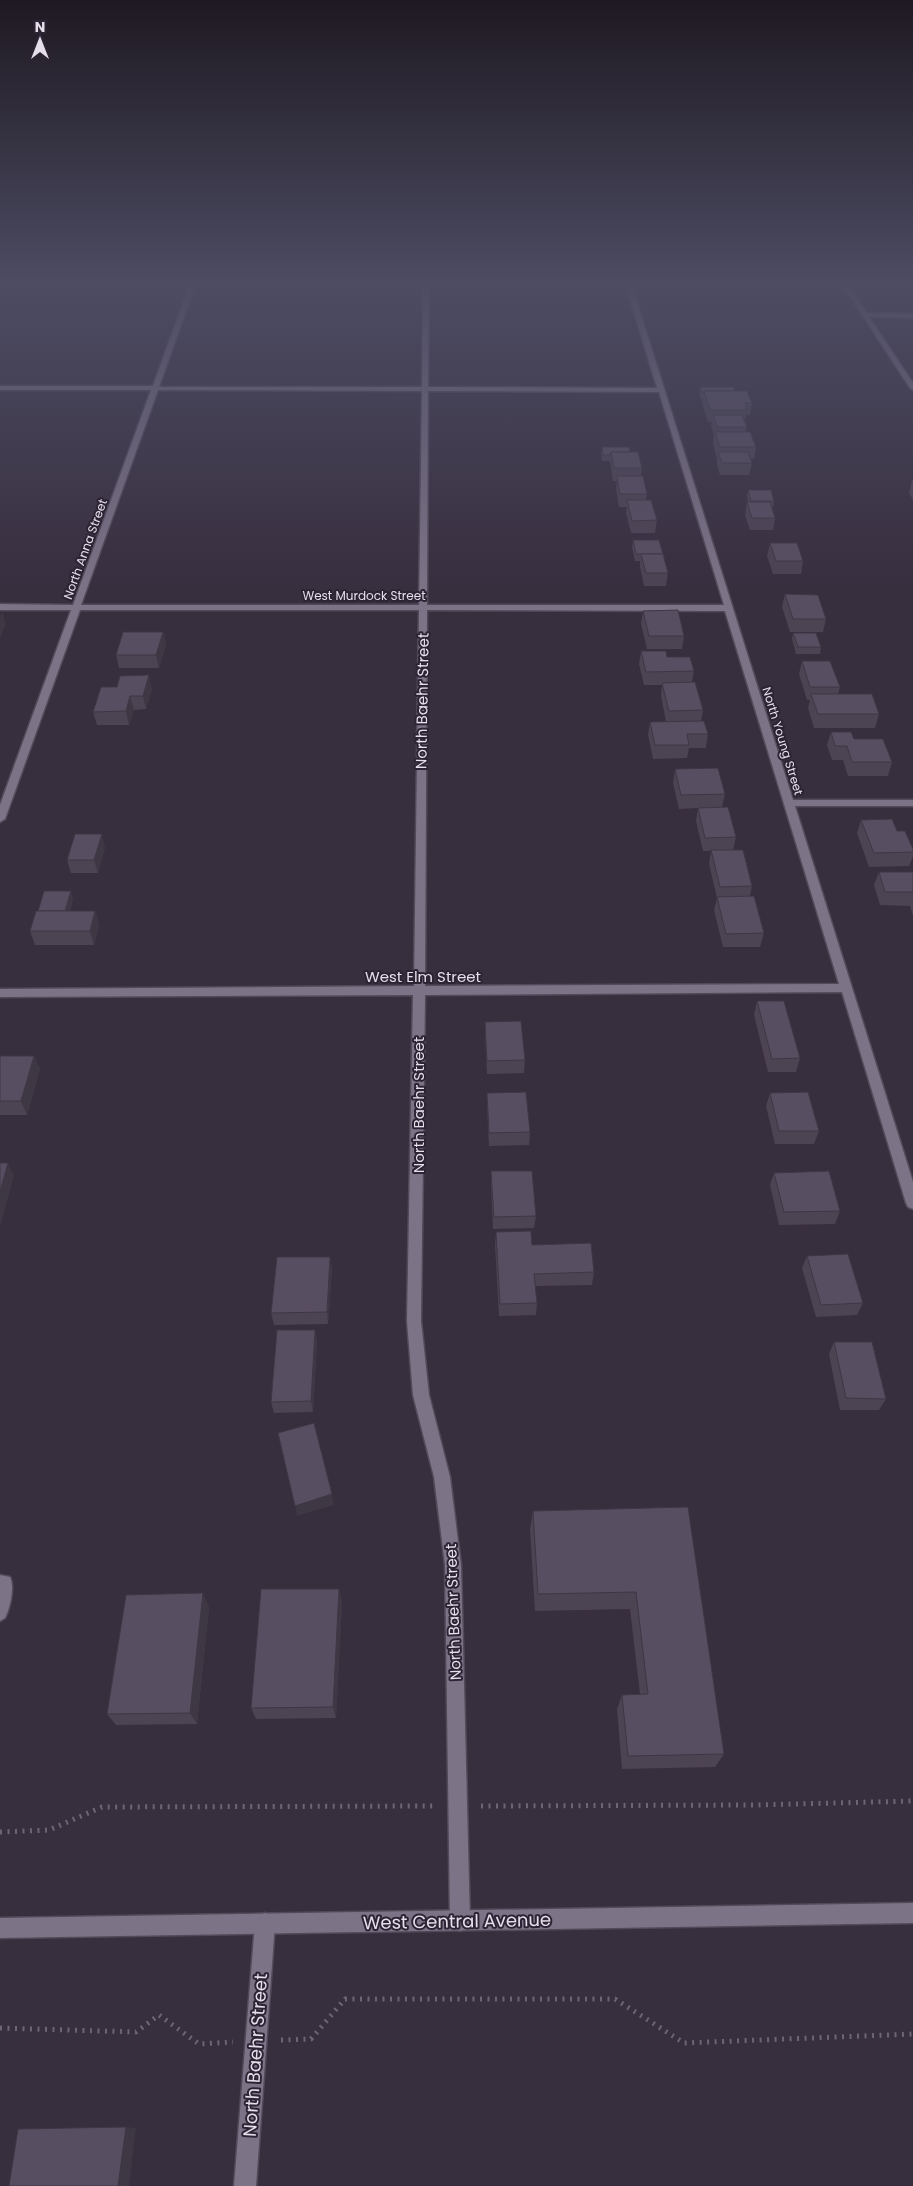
<svg xmlns="http://www.w3.org/2000/svg" width="913" height="2186" font-family="Poppins,sans-serif">
  <rect width="100%" height="100%" fill="#372e3e"/>
  <g fill="none" stroke-linecap="round" stroke-linejoin="round">
    <g stroke="#514a58" stroke-width="3">
      <path id="lane" d="M 0,1575 L 10,1577 C 15,1587 10,1608 5,1618 L 0,1621 Z"/>
    </g>
    <g stroke="#514a58" stroke-width="3">
      <g id="street">
        <path d="M 189,286 L 195,286 L 159,387 L 422,387 L 423,286 L 429,286 L 428,387 L 657,388 L 626,286 L 632,286 L 793,800 L 913,800 L 913,806 L 795,806 L 913,1182 L 913,1209 L 908,1207 L 906,1203 L 842,992 L 425,995 L 421,1321 L 429,1395 L 450,1477 L 461,1565 L 470,1921 L 467,1928 L 460,1931 L 453,1928 L 450,1921 L 445,1565 L 434,1477 L 413,1395 L 407,1321 L 413,995 L 0,997 L 0,989 L 414,986 L 419,610 L 80,610 L 5,819 L 0,822 L 0,805 L 71,610 L 0,610 L 0,604 L 73,605 L 151,390 L 0,390 L 0,386 L 153,386 ZM 158,390 L 422,391 L 419,605 L 81,605 ZM 428,391 L 659,392 L 724,605 L 427,605 ZM 427,610 L 725,611 L 839,984 L 425,986 Z"/>
        <polygon points="843,286 849,286 867,313 913,314 913,318 869,317 913,383 913,390 910,388"/>
        <polygon points="265,1913 272,1916 275,1923 256,2186 234,2186 255,1923 258,1916"/>
      </g>
    </g>
    <g stroke="#514a58" stroke-width="3">
      <polygon id="secondary" points="913,1903 913,1923 0,1938 0,1918"/>
    </g>
    <g stroke="#6d6574" stroke-width="5" stroke-dasharray="2 5.5" stroke-linecap="butt">
      <polyline points="481,1806 755,1805 913,1801"/>
      <polyline points="0,1832 49,1830 102,1807 434,1806"/>
      <polyline points="0,2028 136,2032 159,2015 199,2044 233,2042"/>
      <polyline points="281,2040 311,2039 345,1999 615,1999 684,2043 913,2034"/>
    </g>
    <use href="#lane" fill="#7d7387" fill-rule="evenodd"/>
    <use href="#street" fill="#7d7387" fill-rule="evenodd"/>
    <use href="#secondary" fill="#7d7387" fill-rule="evenodd"/>
  </g>
  <g fill="#4c4353">
    <polygon points="700,387 735,391 752,403 750,415 746,415 745,422 747,427 746,432 756,447 754,459 750,459 752,463 749,475 720,475 717,464 717,458 713,444 714,435 711,426 712,422 708,422 702,403 703,399 701,399 699,393"/>
    <polygon points="602,447 630,452 642,468 641,476 647,494 646,500 657,520 655,533 631,533 626,513 627,507 619,507 616,488 617,481 613,481 610,461 602,461 601,454"/>
    <polygon points="912,480 913,480 913,500 909,493"/>
    <polygon points="748,490 774,501 773,507 771,507 775,518 773,530 750,530 745,515 747,502 748,502 747,496"/>
    <polygon points="633,540 668,573 666,586 644,586 640,567 640,561 635,561 632,547"/>
    <polygon points="770,543 803,561 801,574 773,574 767,556"/>
    <polygon points="785,594 826,619 823,632 790,632 782,607"/>
    <polygon points="643,611 684,636 682,649 647,649 641,624"/>
    <polygon points="163,632 166,645 159,668 119,668 116,655"/>
    <polygon points="793,633 821,647 820,654 796,654 792,639"/>
    <polygon points="641,651 667,657 694,671 692,682 703,710 701,721 708,734 706,748 689,748 687,758 653,759 648,735 650,722 666,722 661,696 662,685 644,685 639,664"/>
    <polygon points="802,661 840,687 838,694 879,714 875,728 814,728 808,708 810,700 807,700 799,674"/>
    <polygon points="117,687 152,689 146,709 134,710 129,725 97,725 93,712"/>
    <polygon points="831,732 854,739 892,762 888,776 848,776 843,760 832,760 827,745"/>
    <polygon points="675,769 725,794 722,807 736,837 733,850 752,886 750,896 764,933 760,947 723,947 714,910 717,898 709,864 711,851 703,851 696,821 698,808 679,809 673,783"/>
    <polygon points="861,820 897,831 913,849 913,856 909,866 869,867 857,833"/>
    <polygon points="105,847 98,873 71,873 67,860"/>
    <polygon points="879,872 913,872 913,916 910,906 880,905 874,885"/>
    <polygon points="73,898 70,911 95,911 99,925 94,945 35,945 30,931 38,911"/>
    <polygon points="757,1001 800,1058 796,1072 768,1072 754,1015"/>
    <polygon points="485,1022 525,1060 524,1073 487,1074 485,1035"/>
    <polygon points="0,1056 34,1056 40,1069 27,1115 0,1115"/>
    <polygon points="487,1093 530,1132 529,1145 489,1146 487,1106"/>
    <polygon points="770,1093 819,1131 814,1144 775,1144 766,1106"/>
    <polygon points="491,1171 536,1216 534,1228 493,1229 491,1184"/>
    <polygon points="774,1173 840,1211 835,1224 779,1225 770,1185"/>
    <polygon points="496,1232 532,1245 594,1272 592,1285 535,1286 537,1303 536,1315 499,1316 495,1245"/>
    <polygon points="807,1256 863,1303 857,1315 816,1317 802,1268"/>
    <polygon points="330,1257 332,1269 328,1324 274,1325 271,1313"/>
    <polygon points="315,1330 317,1342 313,1412 274,1413 271,1402"/>
    <polygon points="834,1342 886,1399 879,1410 840,1410 829,1354"/>
    <polygon points="688,1507 724,1754 715,1767 622,1769 617,1709 622,1695 640,1694 630,1609 535,1611 530,1529 533,1511"/>
    <polygon points="339,1589 342,1602 336,1718 256,1719 251,1708"/>
    <polygon points="209,1607 197,1724 116,1725 107,1714"/>
  </g>
  <g fill="#3e3744">
    <polygon points="2,611 6,624 0,638 0,616"/>
    <polygon points="163,632 166,645 159,668 156,655"/>
    <polygon points="149,675 152,689 146,709 143,696"/>
    <polygon points="130,696 134,710 129,725 126,711"/>
    <polygon points="102,834 105,847 98,873 94,860"/>
    <polygon points="71,891 73,898 67,920 65,913"/>
    <polygon points="95,911 99,925 94,945 90,931"/>
    <polygon points="34,1056 40,1069 27,1115 21,1101"/>
    <polygon points="8,1163 14,1176 0,1227 0,1192"/>
    <polygon points="330,1257 332,1269 328,1324 327,1312"/>
    <polygon points="315,1330 317,1342 313,1412 311,1401"/>
    <polygon points="332,1494 334,1505 297,1516 295,1506"/>
    <polygon points="339,1589 342,1602 336,1718 333,1707"/>
    <polygon points="203,1593 209,1607 197,1724 190,1713"/>
    <polygon points="126,2127 136,2128 129,2186 118,2186"/>
  </g>
  <g fill="#584e61" stroke="#3e3744">
    <polygon points="700,387 733,387 735,391 704,391 703,393 702,393"/>
    <polygon points="704,391 747,391 752,403 745,403 747,410 710,410"/>
    <polygon points="713,415 742,415 747,427 717,427"/>
    <polygon points="715,432 750,432 756,447 720,447"/>
    <polygon points="602,447 629,447 630,452 611,452 610,455 603,455"/>
    <polygon points="611,452 638,452 642,468 614,468"/>
    <polygon points="718,452 748,452 752,463 722,463"/>
    <polygon points="617,476 643,476 647,494 620,494"/>
    <polygon points="748,490 771,490 774,501 751,501"/>
    <polygon points="627,500 651,500 657,520 632,521"/>
    <polygon points="747,502 770,502 775,518 752,518"/>
    <polygon points="633,540 659,540 663,554 636,554"/>
    <polygon points="770,543 797,543 803,561 776,561"/>
    <polygon points="641,554 663,554 668,573 646,573"/>
    <polygon points="785,594 818,595 826,619 793,619"/>
    <polygon points="678,610 684,636 649,636 643,611"/>
    <polygon points="123,632 163,632 156,655 116,655"/>
    <polygon points="793,633 816,633 821,647 798,647"/>
    <polygon points="641,651 666,651 667,657 690,657 694,671 646,672"/>
    <polygon points="802,661 830,661 840,687 810,687"/>
    <polygon points="149,675 143,696 130,696 126,711 93,712 101,687 117,687 120,676"/>
    <polygon points="695,682 703,710 669,711 662,683"/>
    <polygon points="811,694 872,694 879,714 818,714"/>
    <polygon points="704,721 708,734 687,734 689,745 655,745 650,722"/>
    <polygon points="831,732 851,732 854,739 883,739 892,762 852,762 847,746 835,746"/>
    <polygon points="718,768 725,794 681,795 675,769"/>
    <polygon points="728,807 736,837 705,838 698,808"/>
    <polygon points="892,819 897,831 905,831 913,849 913,852 874,853 861,820"/>
    <polygon points="75,834 102,834 94,860 67,860"/>
    <polygon points="711,850 743,850 752,886 720,887"/>
    <polygon points="879,872 913,872 913,892 885,892"/>
    <polygon points="44,891 71,891 65,911 38,911"/>
    <polygon points="754,896 764,933 726,934 717,897"/>
    <polygon points="36,911 95,911 90,931 30,931"/>
    <polygon points="757,1001 784,1001 800,1058 772,1059"/>
    <polygon points="521,1021 525,1060 487,1061 485,1022"/>
    <polygon points="0,1056 34,1056 21,1101 0,1101"/>
    <polygon points="526,1092 530,1132 489,1133 487,1093"/>
    <polygon points="808,1092 819,1131 779,1131 770,1093"/>
    <polygon points="0,1163 8,1163 0,1192"/>
    <polygon points="491,1171 532,1171 536,1216 494,1217"/>
    <polygon points="829,1171 840,1211 784,1212 774,1173"/>
    <polygon points="531,1231 532,1245 591,1243 594,1272 534,1274 537,1303 500,1304 496,1232"/>
    <polygon points="848,1254 863,1303 821,1305 807,1256"/>
    <polygon points="277,1257 330,1257 327,1312 271,1313"/>
    <polygon points="277,1330 315,1330 311,1401 271,1402"/>
    <polygon points="834,1342 872,1342 886,1399 846,1398"/>
    <polygon points="314,1423 332,1494 295,1506 278,1433"/>
    <polygon points="688,1507 724,1754 628,1756 622,1695 648,1694 636,1592 538,1594 533,1511"/>
    <polygon points="261,1589 339,1589 333,1707 251,1708"/>
    <polygon points="203,1593 190,1713 107,1714 126,1595"/>
    <polygon points="126,2127 118,2186 9,2186 18,2129"/>
  </g>
  <linearGradient id="sky" x2="0" y2="1"><stop stop-color="#1e1922"/><stop offset="0.48" stop-color="#4d4c63"/><stop offset="1" stop-color="#4d4c63" stop-opacity="0"/></linearGradient>
  <rect width="913" height="592" fill="url(#sky)"/>
  <g text-anchor="middle" dominant-baseline="central" stroke-width="4" stroke-linejoin="round" paint-order="stroke">
    <g font-size="12" fill="#e4dfea" stroke="#2c2434">
      <text transform="translate(85 549) rotate(-70)">North Anna Street</text>
      <text x="364" y="595">West Murdock Street</text>
      <text transform="translate(783 741) rotate(73)">North Young Street</text>
    </g>
    <g font-size="15" fill="#e4dfea" stroke="#2c2434">
      <text transform="translate(422 701) rotate(-89)">North Baehr Street</text>
      <text x="423" y="976">West Elm Street</text>
      <text transform="translate(418 1105) rotate(-90)">North Baehr Street</text>
      <text transform="translate(453 1612) rotate(-92)">North Baehr Street</text>
    </g>
    <g font-size="18" fill="#e4dfea" stroke="#2c2434">
      <text transform="translate(457 1921) rotate(-1)">West Central Avenue</text>
      <text transform="translate(255 2055) rotate(-86)">North Baehr Street</text>
    </g>
  </g>
  <g transform="translate(40 40)" stroke="#2c2434" stroke-width="4" paint-order="stroke">
  <path d="M0-4L9 19L0 12L-9 19Z" fill="#e4dfea"/>
  <text y="-8" font-size="14" font-weight="bold" text-anchor="middle" fill="#e4dfea">N</text>
  </g>
</svg>
